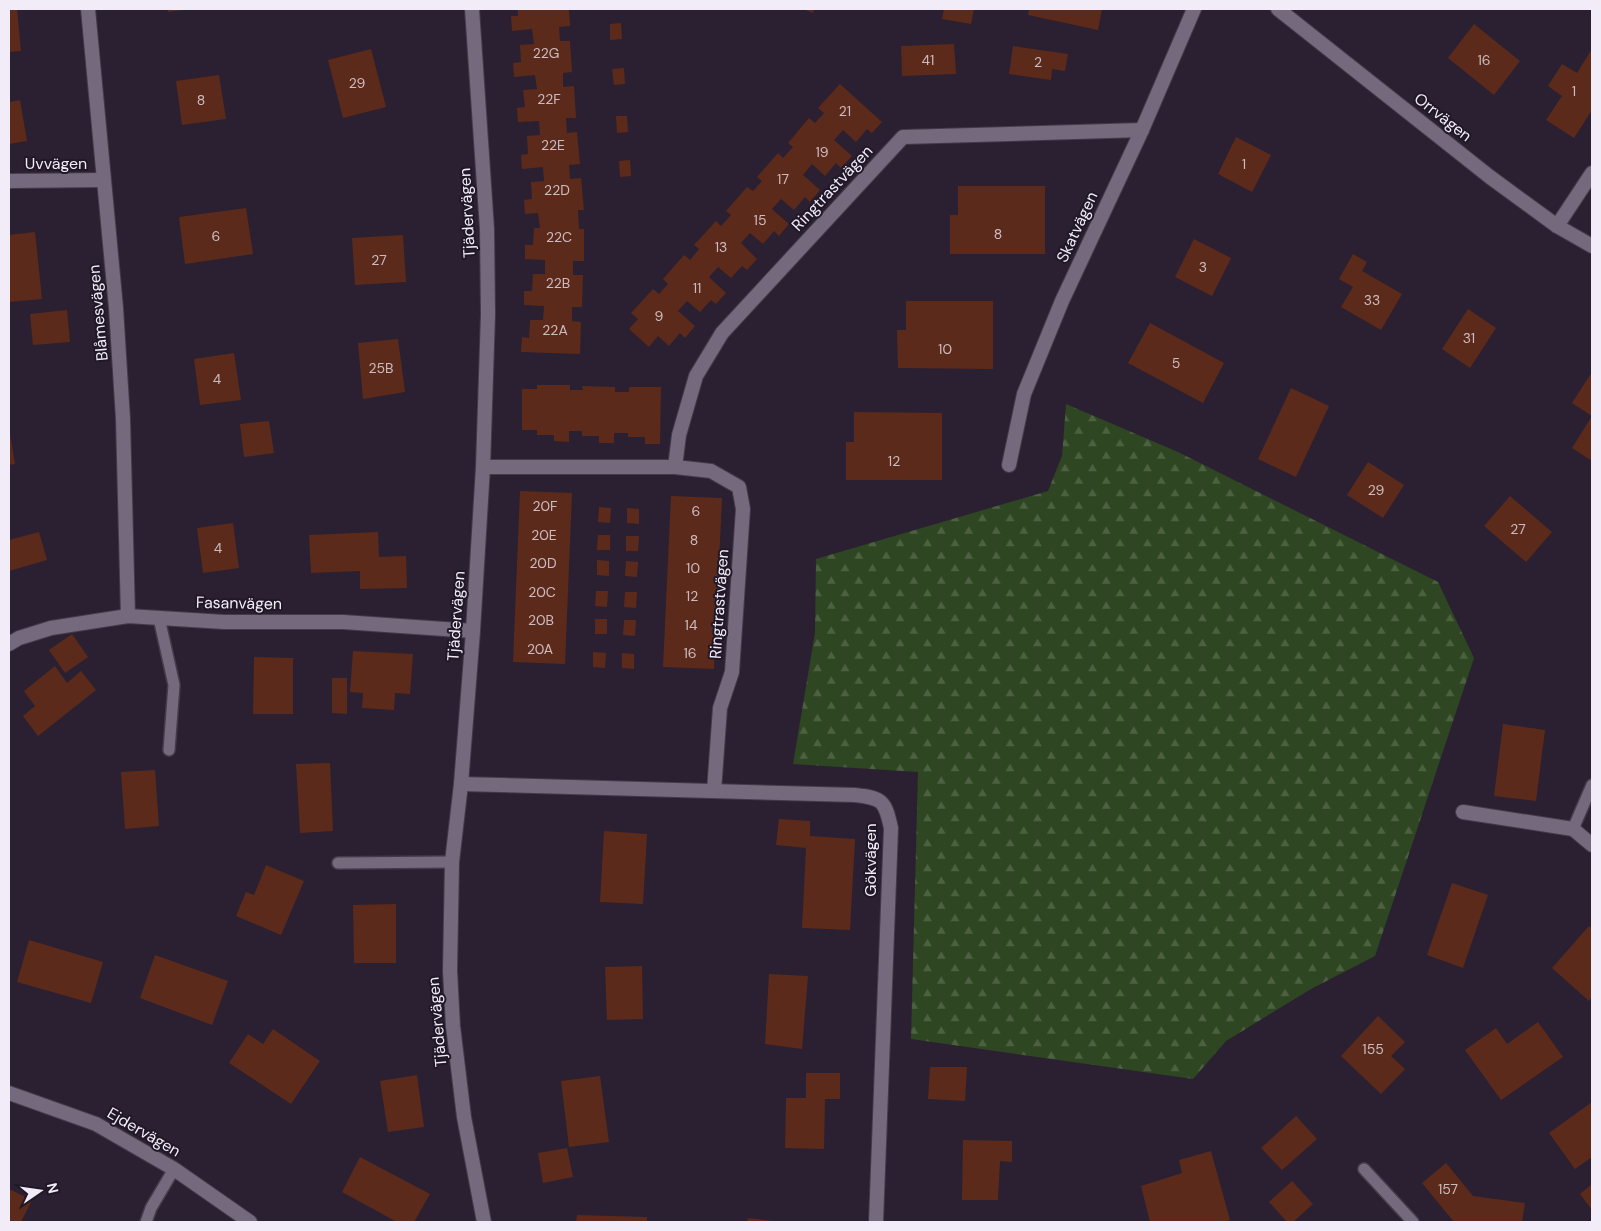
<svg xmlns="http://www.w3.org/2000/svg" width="1601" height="1231" font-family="'DM Sans',sans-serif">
  <defs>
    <pattern id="forest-firs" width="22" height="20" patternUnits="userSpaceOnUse" patternTransform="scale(1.25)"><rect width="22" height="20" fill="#2e4621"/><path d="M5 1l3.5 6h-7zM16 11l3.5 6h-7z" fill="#4d6142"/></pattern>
  </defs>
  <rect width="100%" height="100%" fill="#2a2031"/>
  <polygon fill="url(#forest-firs)" points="1066,404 1178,452 1438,582 1474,658 1375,956 1311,989 1226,1041 1193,1079 911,1039 918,772 793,764 815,633 816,559 1048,491 1062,456"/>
  <g fill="#5c2a1a">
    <polygon points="9,9 17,9 21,51 9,52"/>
    <polygon points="168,9 183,9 183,10 168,12"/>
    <polygon points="518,9 569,9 570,26 559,27 560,41 570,41 572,72 563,73 563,87 574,86 576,118 566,118 567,133 577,132 580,164 569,165 570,179 581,178 584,210 578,210 579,229 584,229 584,261 573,261 573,275 583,275 582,307 572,307 572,321 581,322 580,354 521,352 522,337 529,338 530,320 543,320 544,306 524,305 524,291 532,291 533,274 545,274 545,260 525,259 525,245 533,245 534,228 540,228 538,213 525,214 524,200 532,199 531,182 544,181 543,167 522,169 521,155 528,154 527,136 540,135 539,121 518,122 517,108 525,107 523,90 537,89 535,75 514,77 513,63 521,62 520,45 534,44 532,29 512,31 511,16 518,16"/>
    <polygon points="803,9 814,9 813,13"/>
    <polygon points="944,9 974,9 971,24 942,19"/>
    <polygon points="1029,9 1102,9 1098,30 1028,15"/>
    <polygon points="621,23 622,39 610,40 610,24"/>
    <polygon points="1474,24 1520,61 1494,95 1448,58"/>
    <polygon points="954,44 956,74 902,76 901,46"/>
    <polygon points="1013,46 1068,54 1065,71 1052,69 1051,80 1009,74"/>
    <polygon points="371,49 386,107 343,118 328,60"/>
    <polygon points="1592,49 1592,110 1574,138 1546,120 1562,96 1548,86 1562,64 1577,73"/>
    <polygon points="624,68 625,84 614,85 612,69"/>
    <polygon points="219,75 226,119 182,125 176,81"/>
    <polygon points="840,84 882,122 872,133 867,129 856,142 843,130 834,140 852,156 841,168 836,163 825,176 812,164 803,175 820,190 810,202 805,197 794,210 781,199 772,209 789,224 779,236 774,231 763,244 750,233 741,243 757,259 747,270 742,266 731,278 718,267 709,277 726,293 716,304 711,300 700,312 687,301 678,311 695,326 685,338 680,333 669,346 658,336 649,347 629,329 638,319 631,313 653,289 659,294 668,284 663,279 684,255 690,260 699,249 694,245 716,221 721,226 731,215 726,211 747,187 753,191 762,181 757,177 778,153 783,158 793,147 788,143 809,118 815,123 824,113 818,108"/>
    <polygon points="20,100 27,141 9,144 9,102"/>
    <polygon points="616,116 627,116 628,132 617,133"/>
    <polygon points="1236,137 1271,155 1252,192 1218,174"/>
    <polygon points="630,160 631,176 620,177 619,161"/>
    <polygon points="958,186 1045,186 1045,254 950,254 950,215 958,215"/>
    <polygon points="246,208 253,254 185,264 179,217"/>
    <polygon points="35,232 42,299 9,302 9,235"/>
    <polygon points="403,235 406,282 355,285 352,238"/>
    <polygon points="1194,239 1231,258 1212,296 1175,277"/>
    <polygon points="1353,254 1367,262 1362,271 1402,294 1381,330 1341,307 1353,287 1339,279"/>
    <polygon points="906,301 993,301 993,369 898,368 897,330 906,330"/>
    <polygon points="1468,309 1496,328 1470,368 1442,349"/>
    <polygon points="67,310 70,342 33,345 30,314"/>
    <polygon points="1150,323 1224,363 1203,403 1128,363"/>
    <polygon points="398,339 405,392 363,399 358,343"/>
    <polygon points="234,353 241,400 200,405 194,359"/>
    <polygon points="1592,372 1592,461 1572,448 1592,416 1572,403"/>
    <polygon points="537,385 570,385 570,390 583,390 582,386 615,387 615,392 629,392 629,387 661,387 660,444 645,444 645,437 628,437 628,433 614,433 614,443 599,443 599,436 582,436 582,431 569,431 569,442 554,441 554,435 537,435 537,430 522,430 522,389 537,389"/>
    <polygon points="1291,388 1329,406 1296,477 1258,459"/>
    <polygon points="854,412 942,413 942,480 846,480 846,442 854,442"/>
    <polygon points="269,421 274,453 244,457 240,424"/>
    <polygon points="9,428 15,464 9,465"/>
    <polygon points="1368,462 1404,485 1383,518 1347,495"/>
    <polygon points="520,491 572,493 565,664 513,662"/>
    <polygon points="671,496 722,498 714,669 663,667"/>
    <polygon points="1510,496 1552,532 1526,562 1484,526"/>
    <polygon points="599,507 611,508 610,523 598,522"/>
    <polygon points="627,508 639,509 639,524 627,523"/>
    <polygon points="233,523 239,568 203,573 197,528"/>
    <polygon points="39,532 47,560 9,571 9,540"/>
    <polygon points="378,532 379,557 406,556 407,588 360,589 360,571 311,573 309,535"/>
    <polygon points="598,535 610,535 610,550 597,550"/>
    <polygon points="626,536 639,536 638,551 626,551"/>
    <polygon points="597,560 609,561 609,576 597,575"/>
    <polygon points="626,561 638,562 637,577 625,576"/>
    <polygon points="596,591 608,591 607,607 595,606"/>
    <polygon points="625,592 637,592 636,608 624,607"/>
    <rect x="595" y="619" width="12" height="15"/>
    <polygon points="624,620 636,620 635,636 623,635"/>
    <polygon points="72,634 88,657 65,673 49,650"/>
    <polygon points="353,651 413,654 410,694 395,693 394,710 362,708 363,693 350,692"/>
    <polygon points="593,652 606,653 605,668 593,667"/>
    <polygon points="622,653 634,654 634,669 622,668"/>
    <polygon points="254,657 293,658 293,714 253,714"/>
    <polygon points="55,666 67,683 81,671 96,690 38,736 23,716 35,706 24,691"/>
    <polygon points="332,678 347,678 347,714 332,713"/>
    <polygon points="1503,724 1545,730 1536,801 1494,796"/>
    <polygon points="330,763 333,831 300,833 296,764"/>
    <polygon points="155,770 159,826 125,829 121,772"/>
    <polygon points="779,819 810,821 810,836 855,839 850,930 802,928 806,848 776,845"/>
    <polygon points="604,831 647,834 643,904 600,902"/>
    <polygon points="266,865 304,881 281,935 236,916 246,892 254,895"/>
    <polygon points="1452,883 1488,895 1463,968 1427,955"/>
    <polygon points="396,904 396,963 354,963 353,905"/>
    <polygon points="1589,926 1592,929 1592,997 1589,1001 1552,968"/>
    <polygon points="29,940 103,962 91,1003 17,982"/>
    <polygon points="155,955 228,981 212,1025 140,998"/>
    <polygon points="642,966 643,1019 607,1020 605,967"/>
    <polygon points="769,974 808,976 802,1049 765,1044"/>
    <polygon points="1378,1016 1405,1042 1391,1056 1405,1069 1381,1094 1341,1056"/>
    <polygon points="1538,1022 1563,1057 1501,1100 1465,1050 1496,1028 1507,1044"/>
    <polygon points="273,1029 320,1061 291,1104 229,1063 248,1034 263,1044"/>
    <polygon points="930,1067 967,1067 965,1101 928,1099"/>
    <polygon points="806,1073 840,1073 840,1099 825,1099 824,1149 785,1148 786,1098 806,1098"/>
    <polygon points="417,1075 424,1127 388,1132 380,1081"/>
    <polygon points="600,1076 609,1142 569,1147 561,1081"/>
    <polygon points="1592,1102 1592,1157 1575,1169 1549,1133"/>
    <polygon points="1296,1116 1317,1139 1282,1170 1261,1148"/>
    <polygon points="963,1140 1012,1141 1012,1162 1000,1161 998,1200 962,1200"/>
    <polygon points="567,1148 573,1177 543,1183 538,1153"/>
    <polygon points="1211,1151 1230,1220 1223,1222 1150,1222 1141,1186 1182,1173 1179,1160"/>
    <polygon points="360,1157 430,1194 414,1222 397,1222 342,1192"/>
    <polygon points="1446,1163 1473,1196 1525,1203 1522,1222 1454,1222 1422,1183"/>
    <polygon points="1292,1181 1313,1204 1293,1222 1287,1222 1269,1202"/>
    <polygon points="1592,1184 1592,1210 1580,1194"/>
    <polygon points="9,1189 32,1200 21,1222 9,1222"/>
    <polygon points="577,1215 647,1217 647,1222 576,1222"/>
    <polygon points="748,1218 772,1221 772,1222 747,1222"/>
  </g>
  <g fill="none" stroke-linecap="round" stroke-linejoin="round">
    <g stroke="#433b4a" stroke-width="14">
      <g id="service">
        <polyline points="159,618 174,685 169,750"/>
        <polyline points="1573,829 1592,785"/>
        <polyline points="338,863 452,862"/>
        <polyline points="1364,1169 1413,1222"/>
        <polyline points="146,1222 151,1208 174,1169"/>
      </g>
    </g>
    <g stroke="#433b4a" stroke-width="16">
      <g id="minor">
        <polyline points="88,9 116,308 123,419 128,616"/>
        <polyline points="472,9 487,229 488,314 483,467 473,631 461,784 452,862 450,971 453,1026 464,1117 484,1222"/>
        <polyline points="1278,9 1490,177 1557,226 1592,246"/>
        <polyline points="9,181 103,180"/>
        <polyline points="1557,226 1592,173"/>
        <polyline points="1009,465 1024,394 1062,301 1142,130 1194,9"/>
        <polyline points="483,467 675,467 711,471 739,487 743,509 732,672 720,708 714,791"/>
        <polyline points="675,467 679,435 696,376 722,333 903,137 1142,130"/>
        <polyline points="9,644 19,638 51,628 128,616 224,622 343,622 473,631"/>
        <path d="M 461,784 L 855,795 C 883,798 885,801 891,828 L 876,1222"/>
        <polyline points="1463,812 1573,829 1592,845"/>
        <polyline points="9,1093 96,1124 174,1169 250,1222"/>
      </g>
    </g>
    <use href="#service" stroke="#75697e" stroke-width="11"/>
    <use href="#minor" stroke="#75697e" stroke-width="14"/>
  </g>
  <g text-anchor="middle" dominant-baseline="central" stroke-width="4" stroke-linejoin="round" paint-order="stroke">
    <g font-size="14" fill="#ccbcc0">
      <text x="546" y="53">22G</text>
      <text x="928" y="60">41</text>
      <text x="1484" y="60">16</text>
      <text x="1038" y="62">2</text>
      <text x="357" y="83">29</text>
      <text x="1574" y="91">1</text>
      <text x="549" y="99">22F</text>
      <text x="201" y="100">8</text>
      <text x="845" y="111">21</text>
      <text x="553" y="145">22E</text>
      <text x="822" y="152">19</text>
      <text x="1244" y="164">1</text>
      <text x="783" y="179">17</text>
      <text x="557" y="190">22D</text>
      <text x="760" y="220">15</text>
      <text x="998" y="234">8</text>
      <text x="216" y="236">6</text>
      <text x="559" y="237">22C</text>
      <text x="721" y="247">13</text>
      <text x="379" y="260">27</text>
      <text x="1203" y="267">3</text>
      <text x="558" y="283">22B</text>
      <text x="697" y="288">11</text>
      <text x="1372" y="300">33</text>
      <text x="659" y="316">9</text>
      <text x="555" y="330">22A</text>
      <text x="1469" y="338">31</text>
      <text x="945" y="349">10</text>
      <text x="1176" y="363">5</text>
      <text x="381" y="368">25B</text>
      <text x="217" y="379">4</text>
      <text x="894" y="461">12</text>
      <text x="1376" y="490">29</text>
      <text x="545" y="506">20F</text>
      <text x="696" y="511">6</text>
      <text x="1518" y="529">27</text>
      <text x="544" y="535">20E</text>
      <text x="694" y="540">8</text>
      <text x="218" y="548">4</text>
      <text x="543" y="563">20D</text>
      <text x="693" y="568">10</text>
      <text x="542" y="592">20C</text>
      <text x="692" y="596">12</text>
      <text x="541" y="620">20B</text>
      <text x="691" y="625">14</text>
      <text x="540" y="649">20A</text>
      <text x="690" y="653">16</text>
      <text x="1373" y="1049">155</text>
      <text x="1448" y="1189">157</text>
    </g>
    <g font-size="16" fill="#f2ecf8" stroke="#201727">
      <text transform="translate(1443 117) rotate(38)">Orrvägen</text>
      <text x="56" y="163">Uvvägen</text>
      <text transform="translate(832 188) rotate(-47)">Ringtrastvägen</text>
      <text transform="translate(467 213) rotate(-93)">Tjädervägen</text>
      <text transform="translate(1077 227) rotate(-65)">Skatvägen</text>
      <text transform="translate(98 313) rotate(-95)">Blåmesvägen</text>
      <text transform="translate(239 603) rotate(1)">Fasanvägen</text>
      <text transform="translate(719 604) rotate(-86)">Ringtrastvägen</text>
      <text transform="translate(456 616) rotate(-86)">Tjädervägen</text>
      <text transform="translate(870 860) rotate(-90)">Gökvägen</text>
      <text transform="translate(437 1022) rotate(-95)">Tjädervägen</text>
      <text transform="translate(144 1132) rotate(30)">Ejdervägen</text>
    </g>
  </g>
  <rect width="1601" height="1231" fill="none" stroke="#f2ecf8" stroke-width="20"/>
  <g transform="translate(40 1191) rotate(77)" stroke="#201727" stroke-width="4" paint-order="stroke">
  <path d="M0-4L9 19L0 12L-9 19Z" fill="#f2ecf8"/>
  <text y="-8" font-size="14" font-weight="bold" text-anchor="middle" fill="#f2ecf8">N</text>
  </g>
</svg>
